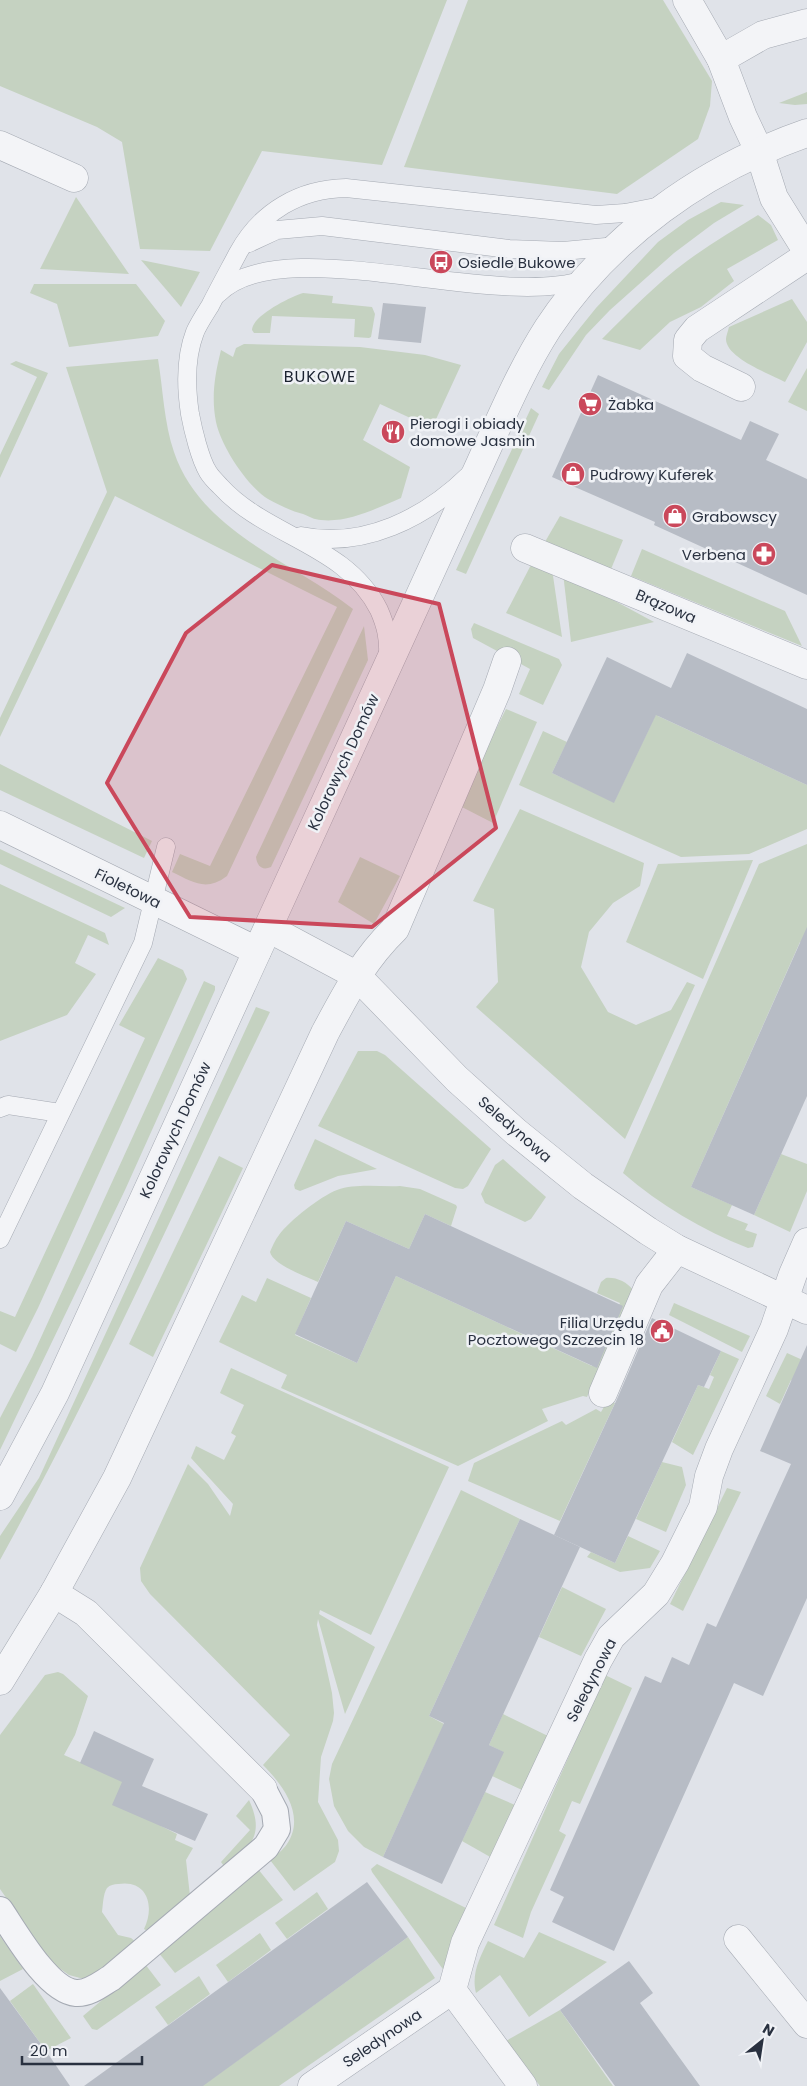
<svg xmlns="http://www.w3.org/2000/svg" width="807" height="2086" font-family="Poppins,sans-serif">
  <rect width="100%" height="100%" fill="#e0e3e9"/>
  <g fill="#c5d2c1">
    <polygon points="0,0 447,0 382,165 262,151 210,251 140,249 122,142 97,127 0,86"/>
    <polygon points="468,0 663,0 712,81 710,106 698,139 617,194 404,167"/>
    <polygon points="807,92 807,104 795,105 779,103"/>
    <polygon points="76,197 129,274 40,269"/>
    <polygon points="721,202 744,205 714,223 674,253 610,310 586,335 549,390 542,387 559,354 596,308 658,242 688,220"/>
    <path d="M 758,215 L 771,225 L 778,240 L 727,269 L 734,281 L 701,307 L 670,322 L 640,350 L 602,339 C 629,312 656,284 687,261 C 710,244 734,230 758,215 Z"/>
    <polygon points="141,260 200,272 181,307"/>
    <polygon points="34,284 136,284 165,321 158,336 69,347 57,304 30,293"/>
    <path d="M 303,293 L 333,296 L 332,303 L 372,307 L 375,314 L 371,337 L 369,338 L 354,337 L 355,319 L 272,316 L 270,333 L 254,333 L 252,330 C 252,316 290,297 303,293 Z"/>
    <path d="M 792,299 L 807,322 L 807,342 L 785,382 C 770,374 726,358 726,339 C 726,336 728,331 729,327 Z"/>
    <path d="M 244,344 L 360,347 L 425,355 L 461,365 L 432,428 L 380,404 L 363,440 L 410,467 L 401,498 C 377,508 348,523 321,520 C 315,520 308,516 303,514 C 291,511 279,505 268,499 C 247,486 221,446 216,422 C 211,397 215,374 221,350 L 233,357 L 236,348 Z"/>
    <path d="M 158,359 C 163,389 164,423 174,452 C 201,532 292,561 353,609 L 227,876 C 206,892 193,882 172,872 L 180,854 L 210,866 L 337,607 L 115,496 L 0,737 L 0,718 L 107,492 L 66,367 Z"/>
    <polygon points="16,361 48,373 0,478 0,455 37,377 10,364"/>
    <polygon points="807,368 807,411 788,402"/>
    <polygon points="531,408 539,414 466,574 456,570"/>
    <polygon points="560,516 623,540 609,574 542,547"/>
    <polygon points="642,549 785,611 802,646 631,576"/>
    <polygon points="533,561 552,569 562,637 506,613"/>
    <polygon points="563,573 654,622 571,642"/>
    <polygon points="474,623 559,659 562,665 543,705 519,694 530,669 473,638 471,629"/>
    <path d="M 364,626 L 368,660 L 271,867 C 262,871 257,866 256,857 Z"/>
    <polygon points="669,687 658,716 807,785 807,829 749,854 681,857 519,785 543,731 567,742 552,773 614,802"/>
    <polygon points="506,709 537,722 493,823 458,805"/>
    <polygon points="0,764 152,841 144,858 0,790"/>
    <polygon points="520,809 644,863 640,886 613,903 589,932 581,967 608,1012 636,1025 671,1010 687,982 695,985 625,1139 476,1007 498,982 494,909 473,901"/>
    <path d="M 807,844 L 807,944 L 800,942 L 691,1187 L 732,1205 L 727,1216 L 748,1224 L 745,1230 L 757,1234 L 753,1247 L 748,1248 C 702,1230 660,1205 623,1173 L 759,864 Z"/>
    <polygon points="0,849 125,908 111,917 0,864"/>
    <polygon points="360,857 400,876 374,924 338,902"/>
    <polygon points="753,860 703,979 626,942 658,864"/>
    <polygon points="0,884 105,933 109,945 88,935 75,963 96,974 67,1015 0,1041"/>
    <polygon points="158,958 183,970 187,979 38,1308 16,1352 0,1344 0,1311 15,1317 145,1038 119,1025"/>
    <polygon points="204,981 215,986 215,990 125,1190 0,1450 0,1418 32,1357"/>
    <path d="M 256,1007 L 270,1012 C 247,1060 223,1108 201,1156 C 137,1292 73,1428 0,1560 L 0,1536 L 39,1478 Z"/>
    <polygon points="358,1051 377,1051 385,1055 491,1149 468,1186 463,1189 455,1188 318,1126"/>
    <polygon points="315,1139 377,1169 338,1176 300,1191 295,1189 294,1185"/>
    <polygon points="781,1154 807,1164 807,1191 790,1232 754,1215"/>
    <polygon points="219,1156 243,1168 153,1357 129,1344"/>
    <polygon points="503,1159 546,1197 531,1219 525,1222 485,1203 481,1194 495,1165"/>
    <path d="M 400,1186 L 420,1189 L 456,1205 L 457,1207 L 451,1226 L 425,1214 L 409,1249 L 346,1221 L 318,1282 C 307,1277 272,1264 270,1252 C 272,1247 275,1240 279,1235 C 289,1221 321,1196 337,1190 C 356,1183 380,1187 400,1186 Z"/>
    <path d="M 396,1276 L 592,1366 L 620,1303 L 597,1293 L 601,1282 L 606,1278 C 616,1277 627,1282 633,1290 L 587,1397 L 583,1396 L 542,1409 L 548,1421 L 458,1466 L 281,1388 L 287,1375 L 219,1342 L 242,1295 L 256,1302 L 267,1278 L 311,1298 L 295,1335 L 357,1363 Z"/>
    <polygon points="674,1303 750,1336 742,1352 669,1315"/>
    <polygon points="721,1351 739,1359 693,1455 672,1442 698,1385 709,1389 714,1377 710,1375"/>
    <polygon points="787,1353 807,1362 807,1387 791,1380 780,1404 766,1396"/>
    <path d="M 231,1368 L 449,1467 L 371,1635 L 320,1610 L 319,1614 L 375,1647 L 345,1714 L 318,1619 L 317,1625 L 332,1693 L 334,1713 L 333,1721 L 321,1757 L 318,1802 L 338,1840 L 339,1851 L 335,1862 L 294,1891 L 270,1860 C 276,1855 283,1850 287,1844 C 306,1816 283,1785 263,1765 L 290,1735 L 150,1594 L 141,1581 L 140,1568 L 188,1464 L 208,1484 L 230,1516 L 233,1504 L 191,1458 L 196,1446 L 224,1460 L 236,1436 L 231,1433 L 244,1405 L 220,1393 Z"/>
    <polygon points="608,1400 615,1403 560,1521 468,1481 474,1463 562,1421 566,1425 596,1409 601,1412"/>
    <polygon points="662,1462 682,1467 686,1485 666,1532 636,1519"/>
    <polygon points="727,1488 741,1492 683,1611 670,1604"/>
    <polygon points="461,1490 520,1519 429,1716 444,1724 383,1857 364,1847 348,1831 334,1806 329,1779 332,1764"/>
    <polygon points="628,1536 660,1551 650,1568 620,1572 587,1557 591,1552 615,1563"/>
    <polygon points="562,1587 606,1609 581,1656 539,1637"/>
    <path d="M 58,1672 L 63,1674 L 88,1696 L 75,1735 L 64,1755 L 123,1781 L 164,1820 L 161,1826 L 177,1834 L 175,1840 L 193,1848 L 186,1860 L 190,1896 L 149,1932 L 144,1929 C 155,1907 148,1879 118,1884 C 114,1884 110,1885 107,1888 C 103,1894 103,1905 102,1912 L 118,1935 L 131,1938 L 137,1943 L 91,1978 L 80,1978 L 69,1975 L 52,1963 L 0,1889 L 0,1735 L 45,1675 Z"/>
    <polygon points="605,1675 632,1688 580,1804 572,1801 559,1831 566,1835 531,1912 523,1938 494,1925"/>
    <polygon points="503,1714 548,1736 522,1790 492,1776 503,1752 489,1745"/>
    <polygon points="485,1792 515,1805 492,1858 462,1841"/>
    <path d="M 249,1800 C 265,1835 251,1846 226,1869 L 221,1862 L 250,1830 L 236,1816 Z"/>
    <polygon points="377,1864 468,1909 445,1972 372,1872 371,1869"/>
    <polygon points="258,1869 283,1900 175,1973 158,1952"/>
    <polygon points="317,1892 328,1909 287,1939 275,1923"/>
    <path d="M 539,1932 L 607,1962 L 529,2017 L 500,1975 L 476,1993 C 471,1974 480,1957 488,1941 L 524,1958 Z"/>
    <polygon points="260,1933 271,1950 228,1982 216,1965"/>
    <polygon points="0,1936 23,1969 0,1981"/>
    <polygon points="408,1937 435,1978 279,2086 202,2086"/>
    <polygon points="145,1964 161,1985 97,2030 92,2029 83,2016"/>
    <polygon points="199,1976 210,1994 168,2025 155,2007"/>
    <polygon points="33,1984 71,2038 46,2051 10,2001"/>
    <polygon points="560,2010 613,2086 540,2086 506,2041"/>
  </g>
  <g fill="#b7bcc5">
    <polygon points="383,303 426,307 421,343 378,339"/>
    <polygon points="598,375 741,440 750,421 779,434 766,460 807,479 807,595 654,525 655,522 552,477"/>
    <polygon points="687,653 807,709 807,785 656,715 614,803 552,773 607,657 671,688"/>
    <polygon points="807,927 807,1096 754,1215 691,1187"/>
    <polygon points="425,1214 623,1306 597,1368 396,1276 357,1363 295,1334 346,1221 409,1249"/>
    <polygon points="652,1318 721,1351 704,1387 698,1385 615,1563 554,1535 617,1399"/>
    <polygon points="807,1345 807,1598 763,1696 734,1683 614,1951 552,1922 564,1897 550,1890 645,1676 661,1683 672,1657 689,1665 707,1623 716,1627 791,1464 760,1451"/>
    <polygon points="520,1519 580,1547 489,1745 504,1752 442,1884 383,1857 444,1723 429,1716"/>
    <polygon points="94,1731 154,1759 142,1786 208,1814 195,1841 112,1805 122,1782 80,1763"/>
    <polygon points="367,1882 408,1937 203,2086 84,2086"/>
    <polygon points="629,1961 653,1993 640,2003 700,2086 615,2086 560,2010"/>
    <polygon points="0,1988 46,2051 70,2086 0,2086"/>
  </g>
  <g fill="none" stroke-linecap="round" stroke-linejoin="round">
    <g stroke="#a5aab3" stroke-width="19">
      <g id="service">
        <polyline points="249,243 277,230 322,226 509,249 563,251 617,246"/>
        <path d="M 218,294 C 281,229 490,310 584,280"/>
        <path d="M 301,536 C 364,549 425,518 469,475"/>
        <path d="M 388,657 C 389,639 386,626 379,610 C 346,544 266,537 220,486 C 216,482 211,477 208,472 C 200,459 193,430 190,414 C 186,388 185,358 195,332 C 199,323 205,314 210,306 C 219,288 229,270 238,253 C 261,211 300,189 346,188 L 596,215 L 625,213 L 661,206"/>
        <polyline points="0,1108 8,1105 60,1113"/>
        <polyline points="0,1239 143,943 166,847"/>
      </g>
    </g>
    <g stroke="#a5aab3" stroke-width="28">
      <path id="pedestrian" d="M 0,1910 C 15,1932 48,1991 76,1993 C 89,1994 101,1984 111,1978 L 266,1847 L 277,1829 L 275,1812 L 263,1789"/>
    </g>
    <g stroke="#a5aab3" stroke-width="29">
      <g id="minor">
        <polyline points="687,0 721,59 743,117 759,151 774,198 807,251"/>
        <polyline points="721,59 763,35 807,23"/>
        <polyline points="0,145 74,178"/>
        <polyline points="741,387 702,368 687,356 688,340 697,329 807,256"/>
        <polyline points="525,548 807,665"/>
        <polyline points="0,825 257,951"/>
        <polyline points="268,928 356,975 457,1079 516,1132 583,1186 648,1231 677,1249 807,1310"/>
        <polyline points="603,1393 649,1285 677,1249"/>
        <polyline points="54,1593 86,1613 263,1789"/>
        <path d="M 0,1681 L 54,1593 L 117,1478 L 325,1033 C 346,994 363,960 395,929 L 497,690 L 507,661"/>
        <polyline points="738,1939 807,2024"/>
        <polyline points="452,1990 523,2086"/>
        <polyline points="312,2086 452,1990 465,1943 598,1660 611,1637 656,1594 675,1563 703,1507 709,1476 719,1449 774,1329 793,1274 807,1242"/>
      </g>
    </g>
    <g stroke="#a5aab3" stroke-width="29">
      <path id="tertiary" d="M 0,1496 L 55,1393 L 480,464 C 501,418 521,370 548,328 C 609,236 703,169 807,133"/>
    </g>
    <use href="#service" stroke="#f3f4f7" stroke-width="18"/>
    <use href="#pedestrian" stroke="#f3f4f7" stroke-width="26"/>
    <use href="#minor" stroke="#f3f4f7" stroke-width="28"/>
    <use href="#tertiary" stroke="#f3f4f7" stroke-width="28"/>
  </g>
  <path fill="#ca485b" fill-opacity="0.2" stroke="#ca485b" stroke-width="4" stroke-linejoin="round" d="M 272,565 L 439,604 L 496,828 L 372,927 L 190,917 L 107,783 L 186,633 Z"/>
  <defs>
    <g id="bus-disc" transform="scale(1.25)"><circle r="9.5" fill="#ca485b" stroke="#f0f2f6"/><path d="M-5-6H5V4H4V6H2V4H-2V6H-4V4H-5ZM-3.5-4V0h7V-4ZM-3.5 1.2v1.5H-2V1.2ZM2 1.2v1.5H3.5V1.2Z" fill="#fff"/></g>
    <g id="supermarket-disc" transform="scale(1.25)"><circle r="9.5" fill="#ca485b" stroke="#f0f2f6"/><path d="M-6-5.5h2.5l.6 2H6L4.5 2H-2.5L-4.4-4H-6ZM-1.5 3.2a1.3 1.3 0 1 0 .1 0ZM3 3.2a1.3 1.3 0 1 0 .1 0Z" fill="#fff"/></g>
    <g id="restaurant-disc" transform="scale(1.25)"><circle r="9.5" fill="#ca485b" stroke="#f0f2f6"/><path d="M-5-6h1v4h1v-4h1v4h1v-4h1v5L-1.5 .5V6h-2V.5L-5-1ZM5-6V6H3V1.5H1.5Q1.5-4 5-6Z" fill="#fff"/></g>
    <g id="shop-disc" transform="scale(1.25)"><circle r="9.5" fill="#ca485b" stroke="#f0f2f6"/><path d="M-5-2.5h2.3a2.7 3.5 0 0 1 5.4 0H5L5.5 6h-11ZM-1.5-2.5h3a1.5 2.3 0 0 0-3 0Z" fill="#fff"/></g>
    <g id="pharmacy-disc" transform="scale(1.25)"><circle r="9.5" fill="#ca485b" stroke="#f0f2f6"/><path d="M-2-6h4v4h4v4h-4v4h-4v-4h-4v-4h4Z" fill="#fff"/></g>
    <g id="civic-disc" transform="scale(1.25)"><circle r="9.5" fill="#ca485b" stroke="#f0f2f6"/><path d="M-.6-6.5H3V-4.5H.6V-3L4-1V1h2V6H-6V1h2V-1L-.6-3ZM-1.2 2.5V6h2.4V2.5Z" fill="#fff"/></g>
  </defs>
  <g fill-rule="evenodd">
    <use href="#bus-disc" x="441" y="262"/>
    <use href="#supermarket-disc" x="590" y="404"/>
    <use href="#restaurant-disc" x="393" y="432"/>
    <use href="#shop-disc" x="573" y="474"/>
    <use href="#shop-disc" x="675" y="516"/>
    <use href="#pharmacy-disc" x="764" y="554"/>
    <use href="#civic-disc" x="662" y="1331"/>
  </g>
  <g text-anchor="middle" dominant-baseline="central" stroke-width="5" stroke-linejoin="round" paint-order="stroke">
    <g font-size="15" fill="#293140" stroke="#f0f2f6" text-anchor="start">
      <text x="458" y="262">Osiedle Bukowe</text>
      <text x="608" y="404">Żabka</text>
      <text x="410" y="423">Pierogi i obiady<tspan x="410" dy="17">domowe Jasmin</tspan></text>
      <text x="590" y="474">Pudrowy Kuferek</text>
      <text x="692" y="516">Grabowscy</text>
      <text x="746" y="554" text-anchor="end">Verbena</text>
      <text x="644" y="1322" text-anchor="end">Filia Urzędu<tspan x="644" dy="17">Pocztowego Szczecin 18</tspan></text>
    </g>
    <g font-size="15" fill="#293140" stroke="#f0f2f6">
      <text transform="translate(666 606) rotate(23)">Brązowa</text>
      <text transform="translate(343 762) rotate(-65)">Kolorowych Domów</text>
      <text transform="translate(128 888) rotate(26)">Fioletowa</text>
      <text transform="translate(515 1129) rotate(41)">Seledynowa</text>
      <text transform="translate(175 1130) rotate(-65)">Kolorowych Domów</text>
      <text transform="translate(591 1680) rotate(-63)">Seledynowa</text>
      <text transform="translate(382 2038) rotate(-34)">Seledynowa</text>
    </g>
    <g font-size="16" letter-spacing="1" fill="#1b2230" stroke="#f0f2f6">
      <text x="320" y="376">BUKOWE</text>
    </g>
  </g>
  <g transform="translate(762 2041) rotate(30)" stroke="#f0f2f6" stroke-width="4" paint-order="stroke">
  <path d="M0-4L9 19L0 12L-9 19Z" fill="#293140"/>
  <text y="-8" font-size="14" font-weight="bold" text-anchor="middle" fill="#293140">N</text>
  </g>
  <path d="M22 2056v8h120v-8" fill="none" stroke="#293140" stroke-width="2.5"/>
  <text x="30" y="2056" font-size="15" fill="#293140" stroke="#f0f2f6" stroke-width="4" paint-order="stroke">20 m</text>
</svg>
